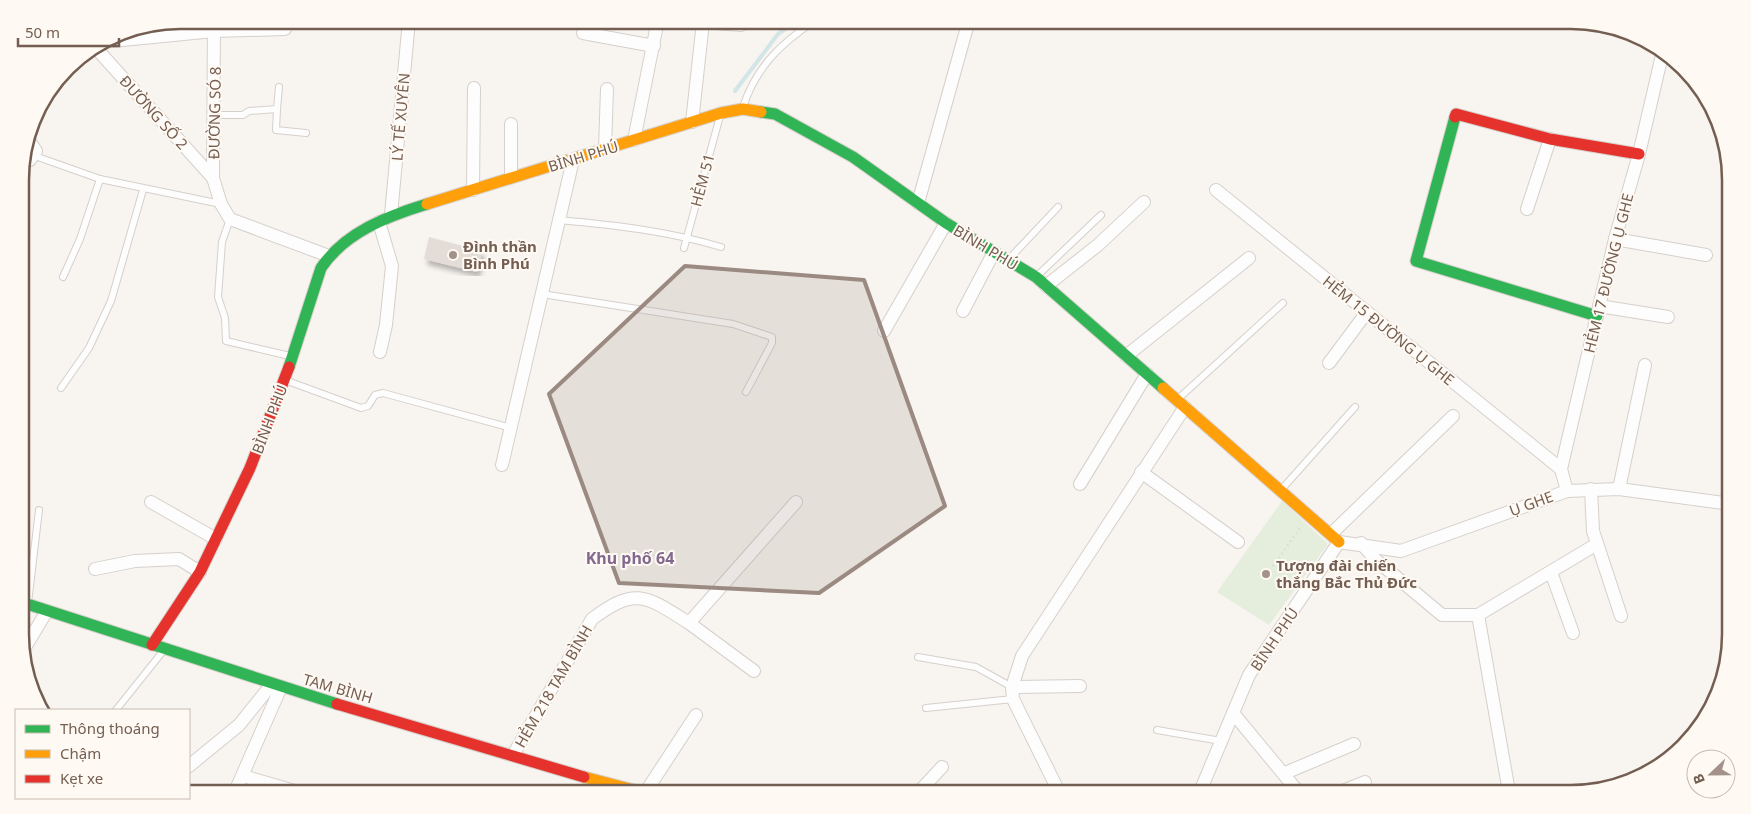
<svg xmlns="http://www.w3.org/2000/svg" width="1751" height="814" font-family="'Noto Sans',sans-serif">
  <defs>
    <filter id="shadow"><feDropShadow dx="3" dy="5.5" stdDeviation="2.5" flood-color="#0004"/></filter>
  </defs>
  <rect width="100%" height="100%" fill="#f8f4f0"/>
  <polygon fill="#e5eddc" points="1282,501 1328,544 1269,625 1217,592"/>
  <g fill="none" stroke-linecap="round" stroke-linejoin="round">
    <polyline stroke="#d2e5e7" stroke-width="4" points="735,91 778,34 798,20"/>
  </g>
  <polygon fill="#e4ddd7" filter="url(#shadow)" points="429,237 482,251 477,272 424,259"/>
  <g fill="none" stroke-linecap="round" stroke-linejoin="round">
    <g stroke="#d5d0cb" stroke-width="8">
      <g id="lane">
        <path d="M 743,107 C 756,67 781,43 816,20"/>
        <polyline points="277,109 276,130 306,133"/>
        <polyline points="214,115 243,115 249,111 277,109 279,87"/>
        <polyline points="35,156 100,179 221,204"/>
        <polyline points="230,219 222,242 218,297 225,318 226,341 290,356"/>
        <path d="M 559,220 C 614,225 668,231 721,247"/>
        <polyline points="684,248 720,116"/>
        <polyline points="1009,259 1058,207"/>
        <polyline points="1037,276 1101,215"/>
        <polyline points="63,277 80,239 100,179"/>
        <polyline points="542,294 733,324 772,337 772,343 746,392"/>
        <polyline points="285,380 361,408 368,406 375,395 383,393 511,428"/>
        <polyline points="61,388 89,348 111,301 143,190"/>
        <polyline points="1178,399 1283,303"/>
        <polyline points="1281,490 1355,407"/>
        <polyline points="28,603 39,510"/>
        <polyline points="918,657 976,667 1012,687"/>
        <polyline points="926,708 1013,699"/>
        <polyline points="116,710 164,650"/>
        <polyline points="1157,730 1221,741"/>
      </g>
    </g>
    <g stroke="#d5d0cb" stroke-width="14">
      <g id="street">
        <polyline points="214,20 213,178 221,204 230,219 329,256"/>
        <polyline points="583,33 654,46"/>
        <polyline points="102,42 214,31 285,29"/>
        <polyline points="95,47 213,178"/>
        <polyline points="692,122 703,22 741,25"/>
        <polyline points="634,140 658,20"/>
        <polyline points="605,149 607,89"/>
        <polyline points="23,160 30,160 36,151 28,139"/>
        <polyline points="511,176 511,124"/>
        <polyline points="473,190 474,88"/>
        <polyline points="1216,190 1561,469"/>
        <polyline points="918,203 969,20"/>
        <polyline points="1527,209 1550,139"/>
        <polyline points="391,215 409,20"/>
        <polyline points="379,222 392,266 386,325 380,352"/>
        <polyline points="1615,239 1706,255"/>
        <polyline points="1046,286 1098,245 1144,202"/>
        <polyline points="1599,306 1668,317"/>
        <polyline points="963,311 994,252"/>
        <polyline points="884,331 946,223"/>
        <polyline points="1126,356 1249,258"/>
        <polyline points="1329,363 1367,312"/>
        <polyline points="502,465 573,160"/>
        <polyline points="1141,472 1238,542"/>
        <polyline points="1080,484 1147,374"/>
        <polyline points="1591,489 1593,531 1621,616"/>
        <polyline points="1619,489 1645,365"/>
        <polyline points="1567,491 1561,469 1615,239 1639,154 1662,55"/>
        <polyline points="151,502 216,539"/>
        <polyline points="1331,534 1453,416"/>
        <polyline points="1361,543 1376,560 1442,615 1478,615 1597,544"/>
        <polyline points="95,569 135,561 179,559 200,572"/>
        <polyline points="1551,572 1573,633"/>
        <polyline points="1478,615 1508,786"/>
        <polyline points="689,623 754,671"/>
        <polyline points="21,654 47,611"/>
        <polyline points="1012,687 1080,686"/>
        <polyline points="1233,713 1300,794"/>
        <path d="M 513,755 L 592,619 C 636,586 646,596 689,623 L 796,502"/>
        <polyline points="189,766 239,725 272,684"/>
        <polyline points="1285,773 1354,744"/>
        <polyline points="243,776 305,794"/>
        <polyline points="645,793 696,715"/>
        <polyline points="234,794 281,687"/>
        <polyline points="917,794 942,767"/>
        <polyline points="1060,794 1013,699 1012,687 1022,656 1185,407"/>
        <polyline points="1199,794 1249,675 1339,542 1401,551 1567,491 1619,489 1731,504"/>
        <polyline points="1335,794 1365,782"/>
      </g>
    </g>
    <g stroke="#d6d0cb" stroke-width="13">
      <g id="fast">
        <polyline points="761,112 775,114 853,157 946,223 1036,277 1163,388"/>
        <polyline points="1455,117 1416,261 1597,316"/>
        <path d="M 289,367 L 321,268 C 345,232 388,216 427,204"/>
        <polyline points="21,602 337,704"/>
      </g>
    </g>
    <g stroke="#d6d0cb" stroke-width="13">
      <g id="slow">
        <polyline points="427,204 721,113 743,109 761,112"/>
        <polyline points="1163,388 1339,542"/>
        <polyline points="584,777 649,794"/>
      </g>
    </g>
    <g stroke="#d6d0cb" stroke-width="13">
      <g id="jam">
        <polyline points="1455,117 1456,114 1550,139 1639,154"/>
        <polyline points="152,645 200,572 250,468 289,367"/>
        <polyline points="337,704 584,777"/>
      </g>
    </g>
    <polyline stroke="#dad4d0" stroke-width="2.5" stroke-dasharray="1 4" stroke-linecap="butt" points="1273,566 1301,527"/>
    <use href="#lane" stroke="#fefdfd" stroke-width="6"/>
    <use href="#street" stroke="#fefdfd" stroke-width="12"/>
    <use href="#fast" stroke="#30b455" stroke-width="11"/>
    <use href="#slow" stroke="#ff9f0a" stroke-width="11"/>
    <use href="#jam" stroke="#e5322d" stroke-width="11"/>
  </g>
  <path fill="#9b8a81" fill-opacity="0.2" stroke="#9b8a81" stroke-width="4" stroke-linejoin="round" d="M 685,266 L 864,280 L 945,506 L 819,593 L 619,583 L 549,394 Z"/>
  <g fill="#a29289" stroke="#fef9f3" stroke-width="2">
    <circle cx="453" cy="255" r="5"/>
    <circle cx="1266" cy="574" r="5"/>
  </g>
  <g text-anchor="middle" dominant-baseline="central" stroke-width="4" stroke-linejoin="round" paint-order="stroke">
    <g font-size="15" fill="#745e51" stroke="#fef9f3">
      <text transform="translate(154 112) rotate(48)">ĐƯỜNG SỐ 2</text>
      <text transform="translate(214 113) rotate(-89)">ĐƯỜNG SÓ 8</text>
      <text transform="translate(400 117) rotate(-85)">LÝ TẾ XUYÊN</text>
      <text transform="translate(583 156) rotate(-17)">BÌNH PHÚ</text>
      <text transform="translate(702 180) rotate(-75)">HẺM 51</text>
      <text transform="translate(986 247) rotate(31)">BÌNH PHÚ</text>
      <text transform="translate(1608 273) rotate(-76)">HẺM 17 ĐƯỜNG Ụ GHE</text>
      <text transform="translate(1389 330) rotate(39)">HẺM 15 ĐƯỜNG Ụ GHE</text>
      <text transform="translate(269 419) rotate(-69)">BÌNH PHÚ</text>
      <text transform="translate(1531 503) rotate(-20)">Ụ GHE</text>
      <text transform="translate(1274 639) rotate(-56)">BÌNH PHÚ</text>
      <text transform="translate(553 686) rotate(-60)">HẺM 218 TAM BÌNH</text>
      <text transform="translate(338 688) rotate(16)">TAM BÌNH</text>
    </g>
    <g font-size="15" font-weight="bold" fill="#745e51" stroke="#fef9f3" text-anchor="start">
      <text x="463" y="246">Đình thần<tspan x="463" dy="17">Bình Phú</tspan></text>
      <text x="1276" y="565">Tượng đài chiến<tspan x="1276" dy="17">thắng Bắc Thủ Đức</tspan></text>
    </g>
    <g font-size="16" font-weight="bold" fill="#83698f" stroke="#fef9f3">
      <text x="630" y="558">Khu phố 64</text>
    </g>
  </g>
  <path d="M0 0H1751V814H0ZM180 29H1571A151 151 0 0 1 1722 180V634A151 151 0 0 1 1571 785H180A151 151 0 0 1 29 634V180A151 151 0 0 1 180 29Z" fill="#fef9f3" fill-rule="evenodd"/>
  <path fill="none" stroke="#745e51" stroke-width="2.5" d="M180 29H1571A151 151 0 0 1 1722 180V634A151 151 0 0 1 1571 785H180A151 151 0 0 1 29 634V180A151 151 0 0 1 180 29Z"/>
  <rect x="15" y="709" width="175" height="90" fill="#fef9f3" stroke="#c7bbb2"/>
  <rect x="25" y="725" width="25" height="8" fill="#30b455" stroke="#c7bbb2"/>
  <text x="60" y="734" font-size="15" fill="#745e51">Thông thoáng</text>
  <rect x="25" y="750" width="25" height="8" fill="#ff9f0a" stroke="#c7bbb2"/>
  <text x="60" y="759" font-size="15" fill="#745e51">Chậm</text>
  <rect x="25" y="775" width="25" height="8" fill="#e5322d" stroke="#c7bbb2"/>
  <text x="60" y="784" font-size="15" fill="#745e51">Kẹt xe</text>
  <g transform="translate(1711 774) rotate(248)"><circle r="24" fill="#fef9f3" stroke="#c7bbb2"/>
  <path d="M0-4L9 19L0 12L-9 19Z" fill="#a29289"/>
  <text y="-8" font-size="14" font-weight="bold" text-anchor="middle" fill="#745e51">B</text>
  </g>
  <path d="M18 38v8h101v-8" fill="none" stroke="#745e51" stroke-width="2.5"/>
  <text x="25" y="38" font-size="15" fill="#745e51" stroke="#fef9f3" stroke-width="4" paint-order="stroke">50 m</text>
</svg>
